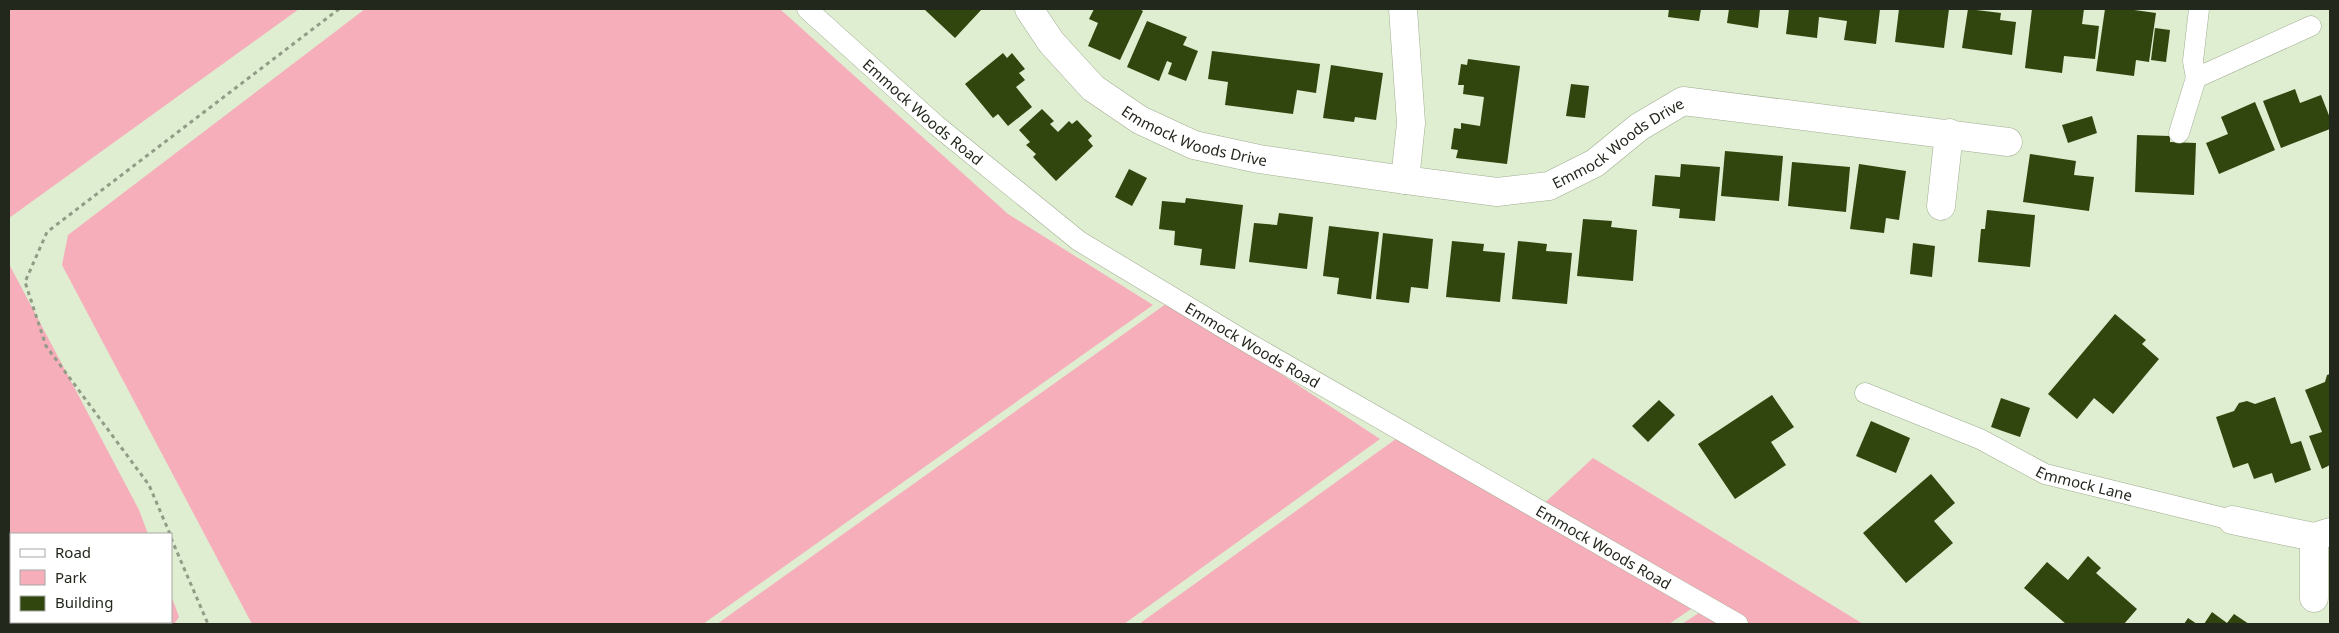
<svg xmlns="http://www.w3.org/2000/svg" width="2339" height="633" font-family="'Noto Sans',sans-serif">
  <rect width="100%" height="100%" fill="#dfedd0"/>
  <g fill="#f6aebb">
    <polygon points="9,9 299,9 9,218"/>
    <polygon points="365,9 780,9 1008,214 1153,305 703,624 252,624 62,265 68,235"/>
    <polygon points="9,264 139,510 148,534 11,534 11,622 171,622 171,595 179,617 174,624 9,624"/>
    <polygon points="1170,301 1380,439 1124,624 717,624"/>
    <polygon points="1400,436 1694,607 1669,624 1139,624"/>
    <polygon points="1593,458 1863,624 1738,624 1538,509"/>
    <polygon points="1705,609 1733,624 1682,624"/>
  </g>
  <g fill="#30460e">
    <polygon points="924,9 982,9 955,38"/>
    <polygon points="1094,9 1139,9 1143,11 1120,60 1088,46 1098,23 1089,19"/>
    <polygon points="1669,9 1701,9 1699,21 1668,17"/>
    <polygon points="1729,9 1760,9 1758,28 1727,23"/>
    <polygon points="1789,9 1880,9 1876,44 1844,40 1847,21 1819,17 1817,38 1786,34"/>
    <polygon points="1899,9 1949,9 1944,48 1895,42"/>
    <polygon points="1968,9 2001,13 2000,20 2016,22 2012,55 1962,48"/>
    <polygon points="2032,9 2084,9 2082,24 2099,26 2095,59 2064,56 2062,73 2025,68"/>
    <polygon points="2105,9 2127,9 2156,13 2149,62 2136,60 2134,76 2096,71"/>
    <polygon points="1147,21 1187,37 1183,45 1198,51 1186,81 1168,74 1172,63 1167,61 1159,81 1127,67"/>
    <polygon points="2155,28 2170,30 2166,62 2151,60"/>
    <polygon points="1212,51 1320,64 1316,93 1297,90 1293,114 1225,105 1228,82 1208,79"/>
    <polygon points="1003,53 1007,58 1012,53 1025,69 1019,73 1025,80 1016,87 1032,107 1008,126 998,114 993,118 965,84"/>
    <polygon points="1468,59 1520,66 1507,164 1456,158 1458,150 1451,149 1454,128 1461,129 1461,123 1480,126 1484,97 1463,94 1464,85 1458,85 1461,64 1467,65"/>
    <polygon points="1331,65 1383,73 1376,120 1355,117 1354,122 1323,118"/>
    <polygon points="1571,84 1589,86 1585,118 1566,116"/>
    <polygon points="2295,89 2300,103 2321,95 2330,118 2330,129 2281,148 2263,101"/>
    <polygon points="2255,102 2275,150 2219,174 2206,143 2228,134 2221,117"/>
    <polygon points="1042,109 1054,121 1050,124 1058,132 1069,121 1072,124 1077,120 1092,136 1088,140 1093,146 1056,181 1033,157 1036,154 1026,145 1030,142 1019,130"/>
    <polygon points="2092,116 2097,133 2068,143 2062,125"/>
    <polygon points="2137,135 2170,136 2170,142 2196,143 2194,195 2135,192"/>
    <polygon points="1725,151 1783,156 1779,201 1721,196"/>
    <polygon points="2030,154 2076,161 2074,175 2094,177 2089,211 2023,202"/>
    <polygon points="1792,162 1850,167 1846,212 1788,206"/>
    <polygon points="1681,164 1720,167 1715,221 1679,218 1680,209 1652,206 1655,175 1680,177"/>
    <polygon points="1859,164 1906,171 1899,220 1886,218 1884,233 1850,229"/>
    <polygon points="1129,169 1147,178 1132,206 1115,197"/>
    <polygon points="1186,198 1243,205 1235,269 1200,265 1202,249 1174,245 1175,231 1159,229 1162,201 1185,203"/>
    <polygon points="1987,210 2035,215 2030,267 1978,262 1981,229 1985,229"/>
    <polygon points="1279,213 1313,217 1307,269 1249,262 1254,223 1277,225"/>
    <polygon points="1583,219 1612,221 1611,227 1637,230 1633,281 1577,276"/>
    <polygon points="1329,226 1379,232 1371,299 1337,294 1339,278 1323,276"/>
    <polygon points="1383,233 1433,239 1428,289 1411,287 1409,303 1376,299"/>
    <polygon points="1452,241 1484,244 1483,251 1505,253 1500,302 1446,297"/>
    <polygon points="1518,241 1547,244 1546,251 1572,253 1567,304 1512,299"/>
    <polygon points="1913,243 1935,246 1932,277 1910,274"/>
    <polygon points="2115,314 2146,340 2142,344 2159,359 2113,414 2094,398 2077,419 2048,394"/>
    <polygon points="2330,374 2330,465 2322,469 2309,436 2322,432 2305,390 2325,382 2327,375"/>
    <polygon points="1772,395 1794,427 1771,442 1786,465 1735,499 1698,444"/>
    <polygon points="2275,397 2291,444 2301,441 2311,470 2275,483 2272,473 2254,479 2248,463 2233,468 2216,417 2234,411 2239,403 2247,401 2255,404"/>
    <polygon points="2001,398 2030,408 2020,437 1991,427"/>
    <polygon points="1659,400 1675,415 1648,442 1632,426"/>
    <polygon points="1871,421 1910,438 1896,473 1856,456"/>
    <polygon points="1931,474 1955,503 1934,521 1953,543 1906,583 1863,533"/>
    <polygon points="2088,556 2101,568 2096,573 2137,609 2124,624 2066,624 2024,588 2047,562 2068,580"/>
    <polygon points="2212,612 2227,623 2234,614 2249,624 2204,624"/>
    <polygon points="2188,618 2197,624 2184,624"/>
  </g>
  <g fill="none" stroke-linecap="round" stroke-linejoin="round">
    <g stroke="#a0ad92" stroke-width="21">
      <g id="lane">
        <path id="s1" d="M 807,9 L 936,125 L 1079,241 L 1250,344 L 1738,624"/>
        <polyline points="2199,9 2193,61 2196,78 2311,26"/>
        <polyline points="2179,133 2196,78"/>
        <path id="s2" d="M 1865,393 L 1980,439 L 2045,474 L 2232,520"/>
      </g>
    </g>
    <g stroke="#a0ad92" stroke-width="29">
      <g id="street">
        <path id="s3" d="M 1029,9 L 1051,42 L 1093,88 L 1140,120 L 1194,145 L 1259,159 L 1405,180 L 1497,192 L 1549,186 L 1595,163 L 1639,127 L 1683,101 L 2008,142"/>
        <polyline points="1403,9 1411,123 1405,180"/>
        <polyline points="1941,206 1949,133"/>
        <polyline points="2232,520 2314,537 2330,532"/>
        <polyline points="2314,598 2314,537"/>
      </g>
    </g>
    <g stroke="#919b86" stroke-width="3" stroke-dasharray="4 4" stroke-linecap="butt">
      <polyline points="170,534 149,485 46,346 25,282 47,232 339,9"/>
      <polyline points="171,538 208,624"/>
    </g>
    <use href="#lane" stroke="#fff" stroke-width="20"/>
    <use href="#street" stroke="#fff" stroke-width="28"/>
  </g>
  <g text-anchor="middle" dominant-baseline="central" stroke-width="5" stroke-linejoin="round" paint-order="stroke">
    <g font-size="15" fill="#23281d" stroke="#fff">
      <text stroke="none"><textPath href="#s1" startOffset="155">Emmock Woods Road</textPath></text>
      <text stroke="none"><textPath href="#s3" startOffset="216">Emmock Woods Drive</textPath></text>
      <text stroke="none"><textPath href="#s3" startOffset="659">Emmock Woods Drive</textPath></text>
      <text stroke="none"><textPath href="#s1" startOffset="560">Emmock Woods Road</textPath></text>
      <text stroke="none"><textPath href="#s2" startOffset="238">Emmock Lane</textPath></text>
      <text stroke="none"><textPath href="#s1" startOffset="965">Emmock Woods Road</textPath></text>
    </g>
  </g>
  <rect width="2339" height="633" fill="none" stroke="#23281d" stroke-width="20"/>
  <rect x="10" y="533" width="162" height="90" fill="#ffffff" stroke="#a7a9a5"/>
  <rect x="20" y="549" width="25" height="8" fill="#ffffff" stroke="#a7a9a5"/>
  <text x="55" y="558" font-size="15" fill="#23281d">Road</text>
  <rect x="20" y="570" width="25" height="15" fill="#f6aebb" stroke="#a7a9a5"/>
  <text x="55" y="583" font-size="15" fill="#23281d">Park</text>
  <rect x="20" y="596" width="25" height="15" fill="#30460e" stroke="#a7a9a5"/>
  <text x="55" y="608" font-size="15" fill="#23281d">Building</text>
</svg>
